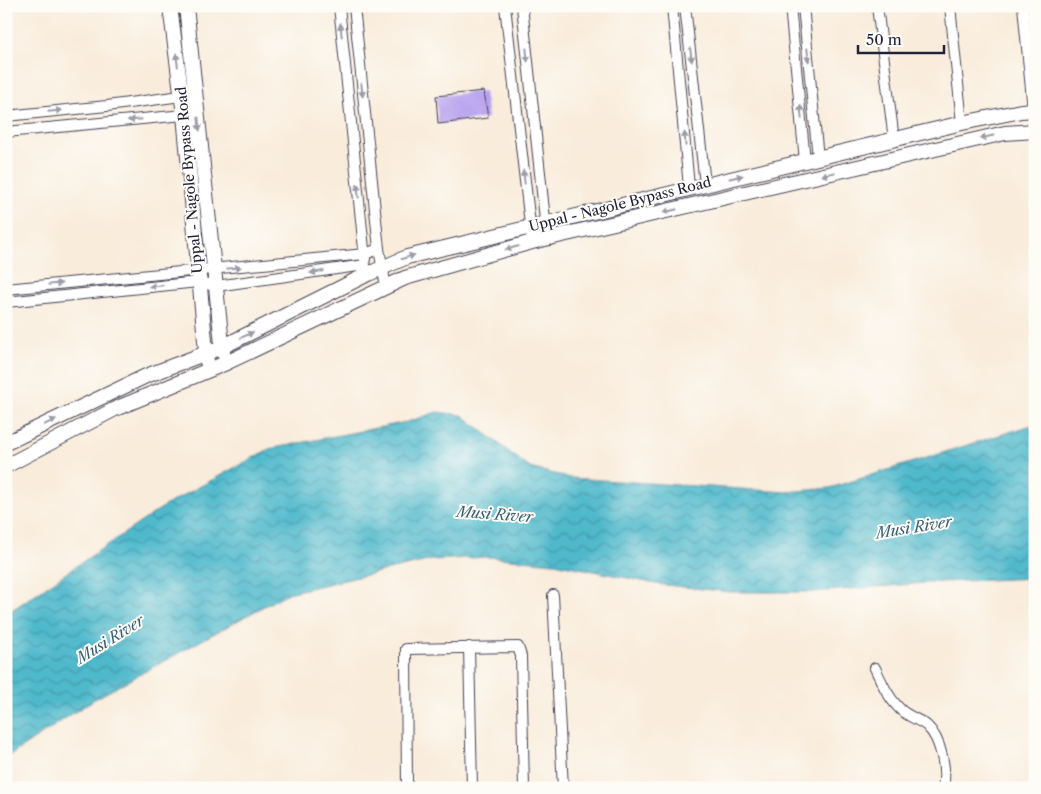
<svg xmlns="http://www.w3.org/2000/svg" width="1041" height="794" font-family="'Libre Caslon Text',serif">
  <defs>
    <pattern id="water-waves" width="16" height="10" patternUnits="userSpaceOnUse" patternTransform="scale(1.25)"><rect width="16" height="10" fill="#4fb9cc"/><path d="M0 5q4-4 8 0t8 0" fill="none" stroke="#4196a7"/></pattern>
  </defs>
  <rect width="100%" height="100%" fill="#fdfcf7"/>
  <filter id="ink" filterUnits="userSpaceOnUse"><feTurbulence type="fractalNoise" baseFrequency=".02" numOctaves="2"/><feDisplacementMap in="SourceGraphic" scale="10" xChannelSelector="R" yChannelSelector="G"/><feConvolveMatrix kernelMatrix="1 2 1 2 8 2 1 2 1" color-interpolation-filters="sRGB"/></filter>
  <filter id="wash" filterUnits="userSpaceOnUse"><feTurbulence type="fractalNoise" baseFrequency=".0096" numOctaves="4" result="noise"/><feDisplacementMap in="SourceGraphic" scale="20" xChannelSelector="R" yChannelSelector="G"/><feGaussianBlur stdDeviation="1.12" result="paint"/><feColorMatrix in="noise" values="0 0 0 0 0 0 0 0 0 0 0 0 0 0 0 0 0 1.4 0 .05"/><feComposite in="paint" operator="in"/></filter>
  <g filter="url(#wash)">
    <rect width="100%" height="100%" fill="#f9ecdb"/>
    <polygon fill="url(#water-waves)" stroke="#386e84" points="437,412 462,415 530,468 571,478 787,492 830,488 1035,424 1035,578 940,582 812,592 731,592 656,584 555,563 489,557 432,560 288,593 93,700 6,758 6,614 166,505 269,449 407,422"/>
    <g id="blocks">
      <polygon fill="#b7a2ee" points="484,91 488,118 438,124 436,96"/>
    </g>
  </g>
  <g filter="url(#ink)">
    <use href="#blocks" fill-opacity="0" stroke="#424053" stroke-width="1"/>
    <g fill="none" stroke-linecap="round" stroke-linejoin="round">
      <g stroke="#424053" stroke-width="12">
        <g id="minor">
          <polyline points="339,6 365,259"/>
          <polyline points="354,6 379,249 386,287"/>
          <polyline points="505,6 532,242"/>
          <polyline points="522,6 546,229"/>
          <polyline points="672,6 689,187"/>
          <polyline points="685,6 705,184"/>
          <polyline points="790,6 805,161"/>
          <polyline points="803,6 818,158"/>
          <polyline points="877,6 894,140"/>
          <polyline points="950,6 962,123"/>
          <polyline points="1023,6 1033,110"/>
          <polyline points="6,116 107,106 181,96"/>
          <polyline points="6,132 184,115"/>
          <polyline points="6,289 365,254 379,249"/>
          <polyline points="6,302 198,282 216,286 365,265"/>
          <polyline points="553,595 563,788"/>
          <polyline points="469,647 472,788"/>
          <path d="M 875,668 C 882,683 889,699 901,710 C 909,717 920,720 927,726 C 941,739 947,770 943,788"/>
          <polyline points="407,788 406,649 518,647 521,656 524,788"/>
        </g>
      </g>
      <g stroke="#424053" stroke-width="16">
        <g id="tertiary">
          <polyline points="170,6 184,115 207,362"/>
          <polyline points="186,6 223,353"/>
          <polyline points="6,443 146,376 222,347 366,275 407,257 962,123 1021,111 1035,110"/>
          <polyline points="6,466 115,409 226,363 405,278 532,242 1005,133 1035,131"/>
        </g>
      </g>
      <use href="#minor" stroke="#fff" stroke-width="10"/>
      <use href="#tertiary" stroke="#fff" stroke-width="14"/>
    </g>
    <defs><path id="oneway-solid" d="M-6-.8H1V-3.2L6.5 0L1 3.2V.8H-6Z" transform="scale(1.25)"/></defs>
    <g fill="#9c9ca7">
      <use href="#oneway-solid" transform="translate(341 30) rotate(-96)"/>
      <use href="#oneway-solid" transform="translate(527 55) rotate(84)"/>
      <use href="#oneway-solid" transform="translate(691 55) rotate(83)"/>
      <use href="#oneway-solid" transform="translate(808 55) rotate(84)"/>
      <use href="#oneway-solid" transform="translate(177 60) rotate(-97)"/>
      <use href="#oneway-solid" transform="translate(362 90) rotate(84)"/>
      <use href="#oneway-solid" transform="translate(55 111) rotate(-5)"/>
      <use href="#oneway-solid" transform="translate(801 112) rotate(-95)"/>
      <use href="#oneway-solid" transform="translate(135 120) rotate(175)"/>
      <use href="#oneway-solid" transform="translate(199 124) rotate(84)"/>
      <use href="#oneway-solid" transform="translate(987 137) rotate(167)"/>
      <use href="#oneway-solid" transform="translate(685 139) rotate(-94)"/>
      <use href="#oneway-solid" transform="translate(828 174) rotate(167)"/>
      <use href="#oneway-solid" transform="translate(524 177) rotate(-96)"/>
      <use href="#oneway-solid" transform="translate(736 177) rotate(-13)"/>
      <use href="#oneway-solid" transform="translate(358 191) rotate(-96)"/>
      <use href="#oneway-solid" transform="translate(670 211) rotate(167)"/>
      <use href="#oneway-solid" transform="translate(512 248) rotate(165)"/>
      <use href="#oneway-solid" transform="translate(408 257) rotate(-18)"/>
      <use href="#oneway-solid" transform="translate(234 268) rotate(-6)"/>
      <use href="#oneway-solid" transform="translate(317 272) rotate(172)"/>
      <use href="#oneway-solid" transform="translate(55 284) rotate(-6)"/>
      <use href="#oneway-solid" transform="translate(156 286) rotate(174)"/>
      <use href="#oneway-solid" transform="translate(247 335) rotate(-25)"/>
      <use href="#oneway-solid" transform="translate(50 422) rotate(-26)"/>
    </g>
  </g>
  <g text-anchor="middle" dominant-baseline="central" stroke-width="4" stroke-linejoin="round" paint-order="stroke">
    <g font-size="14" fill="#22223b" stroke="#fdfcf7">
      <text transform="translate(189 180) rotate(-95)">Uppal - Nagole Bypass Road</text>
      <text transform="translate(620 204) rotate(-14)">Uppal - Nagole Bypass Road</text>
    </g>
    <g font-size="15" font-style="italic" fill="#345e75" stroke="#fdfcf7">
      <text transform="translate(495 514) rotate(4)">Musi River</text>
      <text transform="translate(914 527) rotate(-9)">Musi River</text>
      <text transform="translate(110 639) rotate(-32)">Musi River</text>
    </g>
  </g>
  <rect width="1041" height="794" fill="none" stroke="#fdfcf7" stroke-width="25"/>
  <path d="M858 45v8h86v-8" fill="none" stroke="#22223b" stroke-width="2.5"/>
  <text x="866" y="45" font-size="15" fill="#22223b" stroke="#fdfcf7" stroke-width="4" paint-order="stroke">50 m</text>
</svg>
